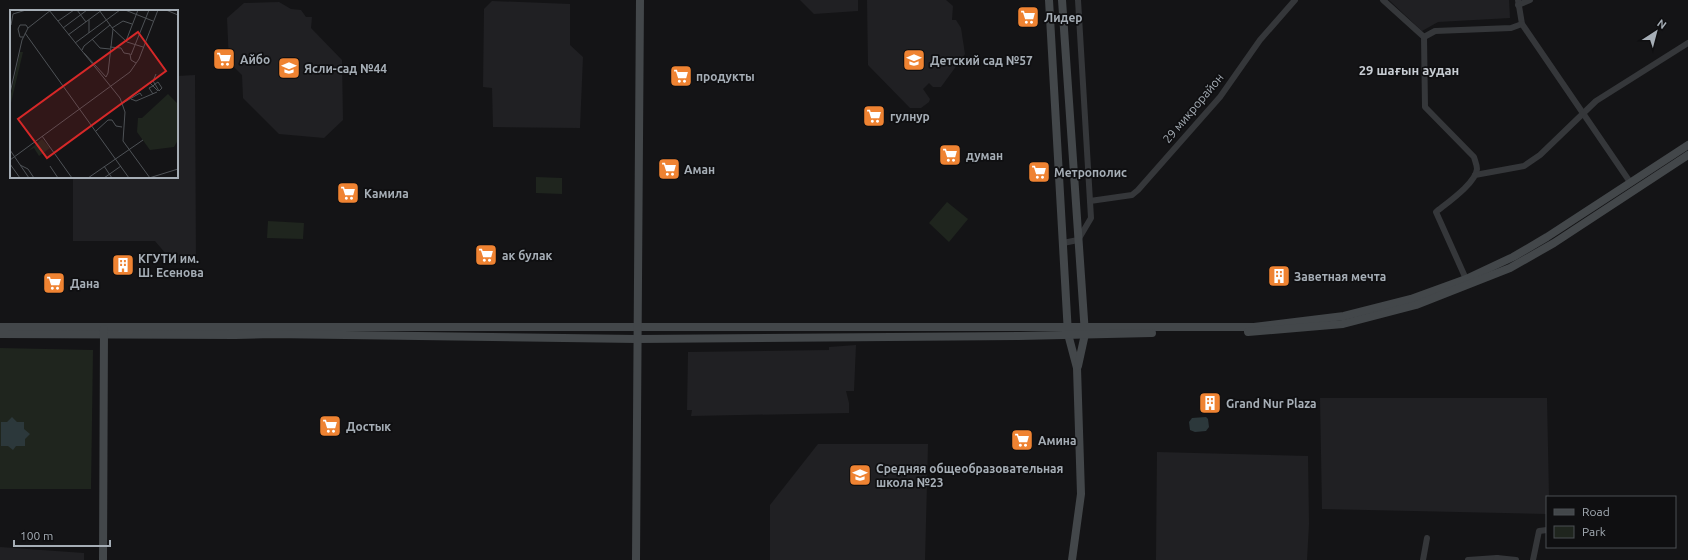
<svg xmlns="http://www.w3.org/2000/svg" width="1688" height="560" font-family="Ubuntu,sans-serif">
  <rect width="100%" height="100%" fill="#141416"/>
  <g fill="#202023">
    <polygon points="800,0 858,0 858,11 814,14"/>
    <polygon points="867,0 946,0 953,6 952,20 956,20 961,28 965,54 941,87 933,87 929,83 923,89 930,99 929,102 921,108 910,108 868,65"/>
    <polygon points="1389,0 1509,0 1510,18 1438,22 1422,31"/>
    <polygon points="492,1 570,4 570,45 583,57 580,128 493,127 492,88 483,87 484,9"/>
    <polygon points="279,2 291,9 301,10 306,17 312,17 311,28 342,60 343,120 324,138 279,134 243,98 242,75 229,62 227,18 244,3"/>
    <polygon points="195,75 196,262 172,261 155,241 73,241 73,177 177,177 177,76"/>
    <polygon points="856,345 854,391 846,391 849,403 849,413 691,416 692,410 687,410 688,352 829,350 829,347"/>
    <polygon points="1320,398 1547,398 1549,497 1547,497 1547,514 1322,509"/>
    <polygon points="818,444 928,444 925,560 770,560 770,505"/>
    <polygon points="1157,452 1308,456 1309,524 1307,560 1156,560"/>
    <polygon points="0,547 84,553 84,560 0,560"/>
  </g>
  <g fill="#1f251e">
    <polygon points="536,177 562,178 562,194 536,193"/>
    <polygon points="947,202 968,219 949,242 929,223"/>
    <polygon points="268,221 304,223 303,239 267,238"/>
    <polygon points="0,348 93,350 91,489 0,489"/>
  </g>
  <g fill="#2c383b">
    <polygon points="12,417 17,422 24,422 24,429 30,434 25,439 25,446 16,446 13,450 8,446 1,446 1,422 7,422"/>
    <polygon points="1206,417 1208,419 1209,427 1206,431 1195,432 1190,430 1189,422 1192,418"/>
  </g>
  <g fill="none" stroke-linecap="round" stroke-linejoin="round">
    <g stroke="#35373a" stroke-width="6">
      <path d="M 1383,0 L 1424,37 L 1425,107 L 1474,157 C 1475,161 1477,165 1477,169 C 1476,183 1447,203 1436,212 L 1466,279"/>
      <polyline points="1518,0 1522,24 1630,182"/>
      <polyline points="1518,5 1530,0"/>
      <polyline points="1424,37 1435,31 1511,28 1522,24"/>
      <polyline points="1475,175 1524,166 1540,155 1596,101 1688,43"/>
      <polyline points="1090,201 1132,195 1138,190 1220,97 1260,40 1295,0"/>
      <polyline points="1063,243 1078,240 1091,218 1078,0"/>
      <polyline points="1423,560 1427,538"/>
      <polyline points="1468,560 1497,558"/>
      <polyline points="1496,560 1497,558 1516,560"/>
      <polyline points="1533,560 1539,531 1547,530"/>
    </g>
    <g stroke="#43474a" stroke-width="8">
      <polyline points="1049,0 1068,334 1077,368 1081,494 1072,560"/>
      <polyline points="1062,0 1085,334 1078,366"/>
      <polyline points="0,327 1254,327 1344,316 1411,299 1466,279 1513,257 1547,237 1688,145"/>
      <polyline points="1248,332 1343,324 1416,305 1510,268 1554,243 1688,155"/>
      <polyline points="0,334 235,335 272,334 637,339 1019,336 1152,333"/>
      <polyline points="103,560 104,329"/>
      <polyline points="636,560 640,0"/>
    </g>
  </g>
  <defs>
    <g id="supermarket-square" transform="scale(1.15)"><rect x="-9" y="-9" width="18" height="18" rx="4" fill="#ef8332" stroke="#0f0f11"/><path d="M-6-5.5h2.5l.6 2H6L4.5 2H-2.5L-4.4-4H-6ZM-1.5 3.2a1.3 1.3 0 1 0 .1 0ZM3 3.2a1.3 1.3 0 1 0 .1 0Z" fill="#fff"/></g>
    <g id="school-square" transform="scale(1.15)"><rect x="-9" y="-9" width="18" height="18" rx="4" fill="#ef8332" stroke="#0f0f11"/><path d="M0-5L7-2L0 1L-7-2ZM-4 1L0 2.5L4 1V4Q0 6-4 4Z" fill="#fff"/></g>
    <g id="building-square" transform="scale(1.15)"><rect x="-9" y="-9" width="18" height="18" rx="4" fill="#ef8332" stroke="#0f0f11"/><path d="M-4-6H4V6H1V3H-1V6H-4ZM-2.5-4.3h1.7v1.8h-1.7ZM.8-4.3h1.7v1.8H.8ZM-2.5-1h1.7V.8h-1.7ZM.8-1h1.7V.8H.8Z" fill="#fff"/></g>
  </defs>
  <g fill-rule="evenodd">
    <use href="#supermarket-square" x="1028" y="17"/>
    <use href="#supermarket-square" x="224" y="59"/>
    <use href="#school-square" x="914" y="60"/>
    <use href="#school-square" x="289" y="68"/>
    <use href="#supermarket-square" x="681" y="76"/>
    <use href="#supermarket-square" x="874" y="116"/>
    <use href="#supermarket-square" x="950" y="155"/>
    <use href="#supermarket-square" x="669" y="169"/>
    <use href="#supermarket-square" x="1039" y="172"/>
    <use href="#supermarket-square" x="348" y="193"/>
    <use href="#supermarket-square" x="486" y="255"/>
    <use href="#building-square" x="123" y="265"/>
    <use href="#building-square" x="1279" y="276"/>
    <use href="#supermarket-square" x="54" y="283"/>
    <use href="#building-square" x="1210" y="403"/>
    <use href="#supermarket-square" x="330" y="426"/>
    <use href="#supermarket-square" x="1022" y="440"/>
    <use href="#school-square" x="860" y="475"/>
  </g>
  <g text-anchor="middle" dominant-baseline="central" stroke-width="3.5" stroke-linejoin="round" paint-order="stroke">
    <g font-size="12" font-weight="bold" fill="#a6aeb6" stroke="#0f0f11" text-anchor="start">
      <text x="1044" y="17">Лидер</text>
      <text x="240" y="59">Айбо</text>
      <text x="930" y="60">Детский сад №57</text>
      <text x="304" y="68">Ясли-сад №44</text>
      <text x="696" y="76">продукты</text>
      <text x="890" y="116">гулнур</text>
      <text x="966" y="155">думан</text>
      <text x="684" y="169">Аман</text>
      <text x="1054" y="172">Метрополис</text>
      <text x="364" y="193">Камила</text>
      <text x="502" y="255">ак булак</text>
      <text x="138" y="258">КГУТИ им.<tspan x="138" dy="14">Ш. Есенова</tspan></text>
      <text x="1294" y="276">Заветная мечта</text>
      <text x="70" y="283">Дана</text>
      <text x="1226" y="403">Grand Nur Plaza</text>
      <text x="346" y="426">Достык</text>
      <text x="1038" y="440">Амина</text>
      <text x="876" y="468">Средняя общеобразовательная<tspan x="876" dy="14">школа №23</tspan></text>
    </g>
    <g font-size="12" fill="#a6aeb6" stroke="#0f0f11">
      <text transform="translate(1193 108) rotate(-50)">29 микрорайон</text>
    </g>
    <g font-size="13" font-weight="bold" fill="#c7ccd2" stroke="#0f0f11">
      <text x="1409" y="70">29 шағын аудан</text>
    </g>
  </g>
  <g transform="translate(10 10)">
    <rect width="168" height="168" fill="#141416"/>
    <path d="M 10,42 L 13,42 L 0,97 L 0,88 ZM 158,84 L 168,94 L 168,130 L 164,137 L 140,140 L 127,122 L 128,108 L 132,108 ZM 32,129 L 40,138 L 29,146 L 24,138 L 18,141 Z" fill="#1f251e"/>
    <path fill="none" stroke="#4e5256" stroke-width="1" d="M 39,0 L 110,88 L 115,102 L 113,131 L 140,168M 67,0 L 76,12M 89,0 L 103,19 L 117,32 L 133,37M 115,0 L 143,11M 156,0 L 168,5M 48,11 L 64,0M 1,15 L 3,4 L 16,0M 18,18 L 41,0M 53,18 L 77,0M 102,18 L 113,11 L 122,14M 15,23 L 119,168M 79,23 L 79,10M 58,25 L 92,0M 82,29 L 90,38 L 100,39M 116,31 L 128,0M 65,33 L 110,0M 100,37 L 111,38 L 114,43 L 120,44 L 121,50 L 126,53M 72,40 L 74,36 L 100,15M 74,43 L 96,67M 121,45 L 139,0M 96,67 L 98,63 L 103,19M 143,71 L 140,73 L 148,81M 0,83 L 12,30 L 18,18 L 16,15 L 10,15 L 8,19 L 10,27 L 13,27M 143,84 L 139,78 L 143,76 L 145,74 L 148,72 L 152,78 L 149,81 L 145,74 L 143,71 L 146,64M 121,89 L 126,91 L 147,82M 113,93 L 130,83 L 132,86M 86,121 L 98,110 L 102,110 L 106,116 L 112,117M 32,126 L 62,168M 0,140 L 19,168M 0,150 L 120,62 L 129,49 L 148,0M 0,154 L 10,168M 10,155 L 18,159 L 24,168M 40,156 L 48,168M 94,156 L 102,168M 78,168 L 133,130M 94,168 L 111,156M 139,168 L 168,159"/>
    <path fill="#d62828" fill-opacity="0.15" stroke="#d62828" stroke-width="2" d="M 128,22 L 156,61 L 37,148 L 8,109 Z"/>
    <rect width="168" height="168" fill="none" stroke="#a6aeb6" stroke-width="2"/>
  </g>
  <rect x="1546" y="496" width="130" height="52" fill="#0f0f11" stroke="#4b4f53"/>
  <rect x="1554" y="509" width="20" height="6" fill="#43474a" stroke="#4b4f53"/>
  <text x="1582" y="516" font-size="12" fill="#a6aeb6">Road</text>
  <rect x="1554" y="526" width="20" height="12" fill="#1f251e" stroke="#4b4f53"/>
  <text x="1582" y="536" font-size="12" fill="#a6aeb6">Park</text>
  <g transform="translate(1656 32) rotate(36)" stroke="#0f0f11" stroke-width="3" paint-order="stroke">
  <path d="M0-3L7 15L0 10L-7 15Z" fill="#a6aeb6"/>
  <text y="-6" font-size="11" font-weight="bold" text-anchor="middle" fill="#a6aeb6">N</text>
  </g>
  <path d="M14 540v6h96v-6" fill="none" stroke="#a6aeb6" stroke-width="2"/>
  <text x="20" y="540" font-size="12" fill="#a6aeb6" stroke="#0f0f11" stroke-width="3" paint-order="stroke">100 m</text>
</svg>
